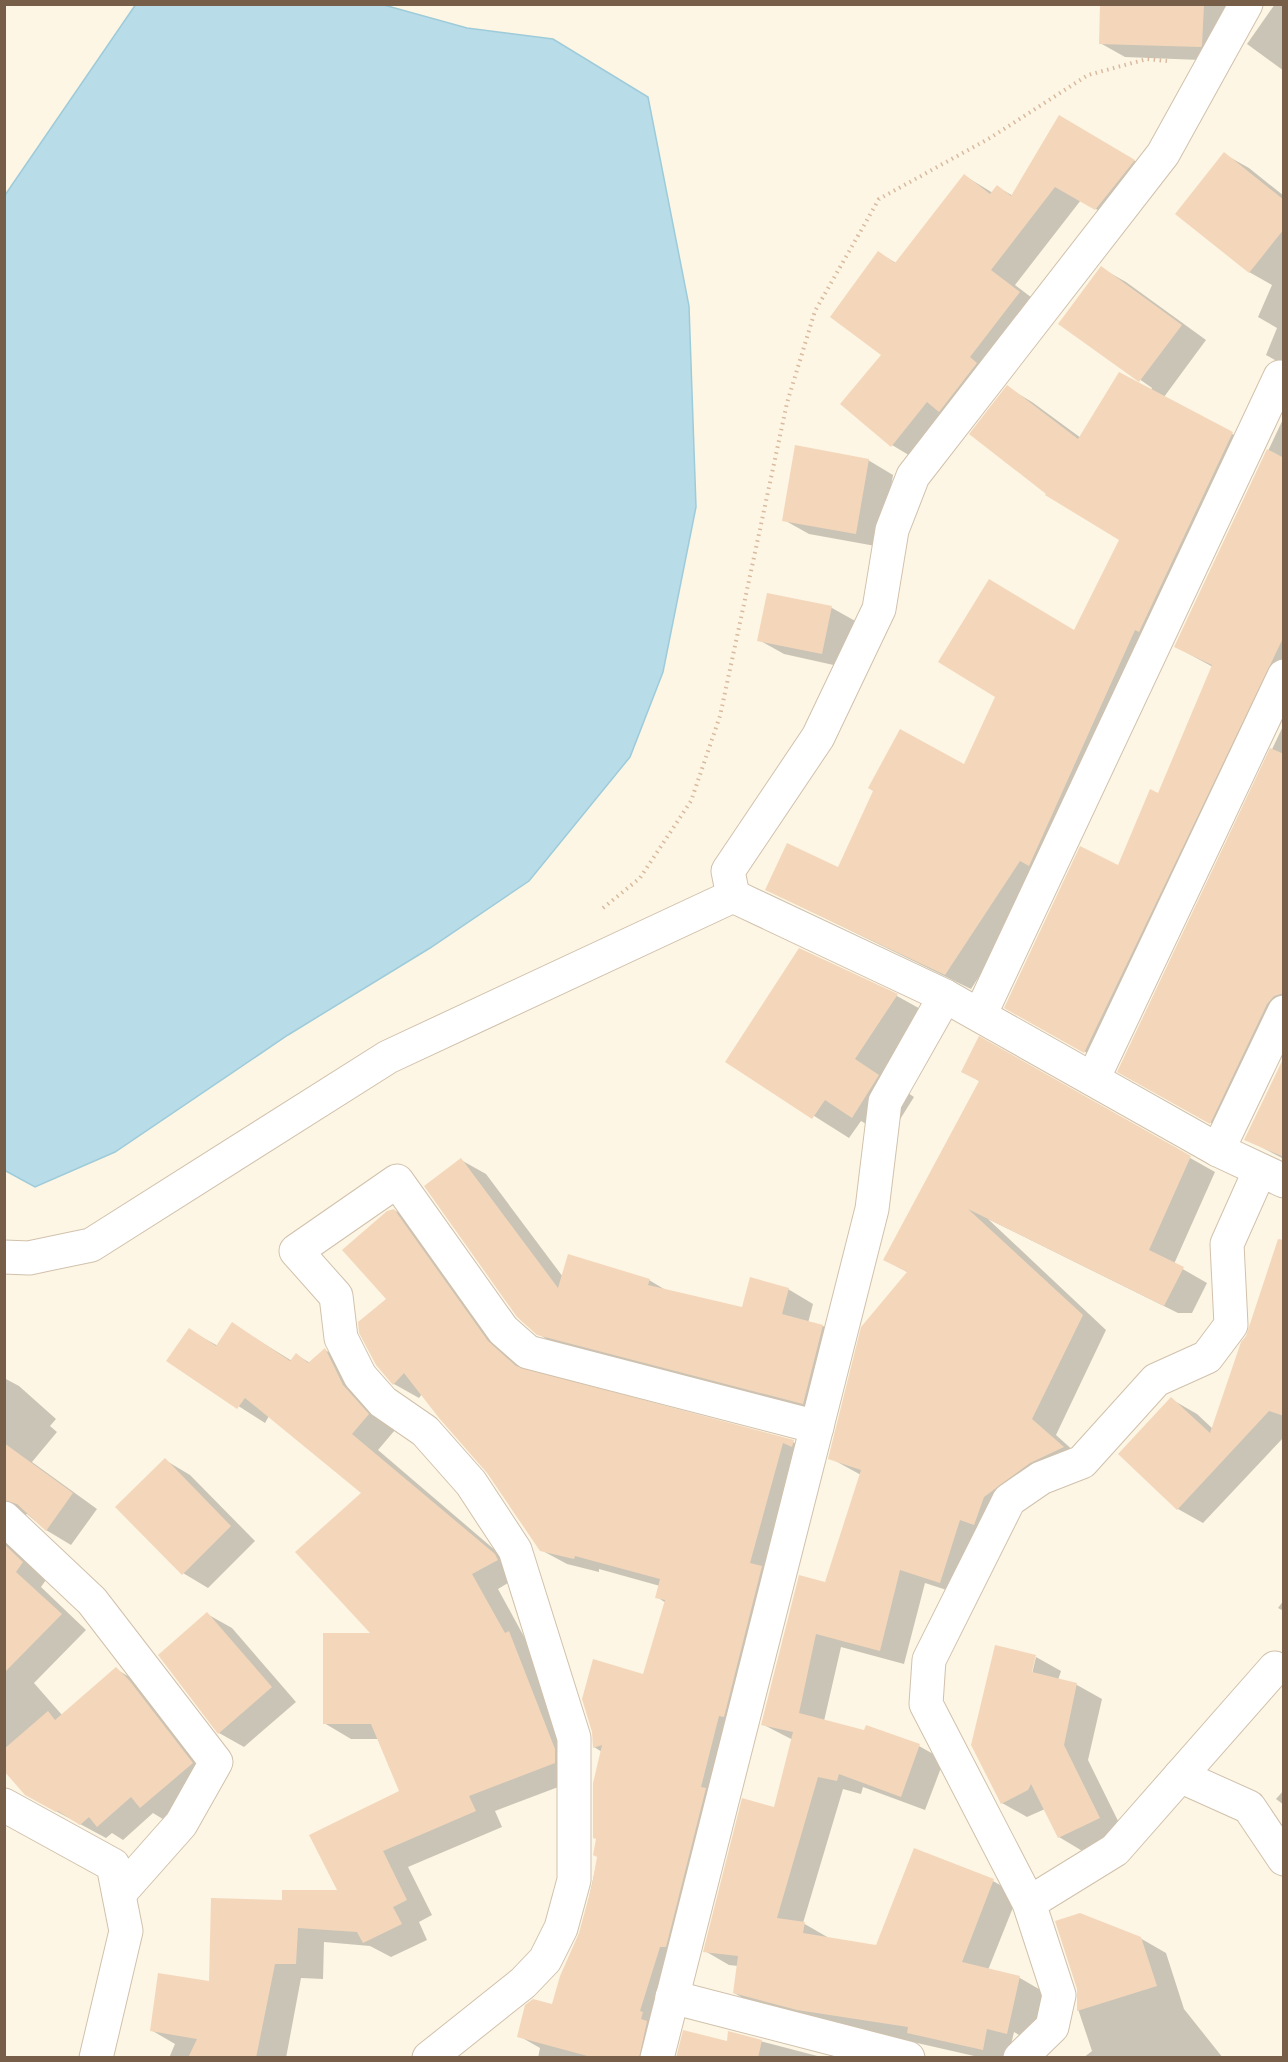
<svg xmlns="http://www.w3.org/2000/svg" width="1288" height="2062" font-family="'IBM Plex Sans',sans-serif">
  <rect width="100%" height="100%" fill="#fdf6e4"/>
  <polygon fill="#b8dce8" stroke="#9ecbda" stroke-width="1.5" points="136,4 384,5 467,28 553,39 648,97 689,306 696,507 663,672 630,757 529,881 430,948 288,1035 115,1152 35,1187 4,1170 5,195"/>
  <g fill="#0003">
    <polygon points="1101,4 1229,4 1225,61 1125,57 1100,43"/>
    <polygon points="1275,4 1284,4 1284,71 1247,44"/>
    <polygon points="1060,117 1159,175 1121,224 1081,200 1015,285 1044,307 917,460 892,445 883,355 879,253 896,263 965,176 993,193 998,187 1013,196"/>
    <polygon points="1224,154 1249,168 1284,196 1284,365 1266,355 1277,328 1258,317 1272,285 1249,272"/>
    <polygon points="1101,268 1126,282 1206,340 1164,397 1258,448 1045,874 971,989 767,890 839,869 965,766 1075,632 1121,540 1007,387 1032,402 1081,438 1151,390 1152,388 1060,323"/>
    <polygon points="1284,417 1284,701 1110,1066 1006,1007 1119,867 1159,795 1213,667 1176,647"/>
    <polygon points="868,460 893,475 881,547 809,534 784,520"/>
    <polygon points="768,594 832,608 857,622 847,668 784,654 759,640"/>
    <polygon points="1284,724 1284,1037 1236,1137 1119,1071"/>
    <polygon points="800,950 897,996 933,1016 890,1081 914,1097 889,1137 861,1121 849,1138 727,1061"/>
    <polygon points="979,1039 1215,1172 1174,1264 1207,1283 1192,1313 1178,1313 988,1219 1106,1330 1056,1435 1086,1462 1008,1511 965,1596 925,1583 904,1664 841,1647 824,1721 919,1746 944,1760 925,1810 863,1787 861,1794 843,1789 803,1923 829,1938 877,1947 993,1881 1018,1895 988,1970 1020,1978 1044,1992 1033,2043 1014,2032 1008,2058 983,2058 759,2007 734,1993 738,1966 729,1965 705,1951 775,1809 793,1740 762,1724 826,1584 861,1475 830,1458 909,1273 885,1260 981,1082 963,1072"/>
    <polygon points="1284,1060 1284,1159 1246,1139"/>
    <polygon points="461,1160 486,1174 563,1277 649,1280 669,1292 743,1309 788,1289 813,1304 808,1323 823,1326 848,1341 828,1417 564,1349 538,1334"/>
    <polygon points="394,1210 419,1225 513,1357 529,1371 793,1442 818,1456 667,2058 538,2058 540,2048 519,2036 553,2005 581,1933 598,1857 602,1752 594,1747 644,1676 666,1603 657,1597 660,1586 599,1569 599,1572 567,1564 541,1550 488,1472 422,1394 419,1398 394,1384 388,1299"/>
    <polygon points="1284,1245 1284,1437 1203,1523 1178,1509 1171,1399 1197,1414 1213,1429"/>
    <polygon points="232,1324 292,1361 297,1355 310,1363 325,1350 352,1365 370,1402 395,1430 378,1450 523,1574 498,1589 528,1644 582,1778 495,1811 502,1827 408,1867 432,1915 419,1922 427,1940 391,1957 370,1946 324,1942 323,1979 301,1978 286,2058 169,2058 175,2044 151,2030 210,1983 283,1901 339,1892 401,1792 379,1739 351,1739 324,1723 374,1634 364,1493 269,1416 265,1423 168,1361 189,1330 218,1346"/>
    <polygon points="4,1378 19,1386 56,1419 50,1426 57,1432 32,1462 97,1509 71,1545 46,1530 27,1514 15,1520 48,1577 41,1587 86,1630 34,1683 62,1715 116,1669 141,1684 217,1778 166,1821 153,1813 123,1840 112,1833 106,1838 52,1809 4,1769"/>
    <polygon points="165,1460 190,1475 255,1541 208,1588 183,1573"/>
    <polygon points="1284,1600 1284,1611 1278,1608"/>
    <polygon points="207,1614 232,1628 296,1702 244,1747 219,1733"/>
    <polygon points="1036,1657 1061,1671 1058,1680 1077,1685 1102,1699 1088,1760 1124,1833 1084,1852 1059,1837 1045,1809 1027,1817 1002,1803"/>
    <polygon points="1284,1790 1284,1805 1276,1799"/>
    <polygon points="1140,1938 1166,1953 1184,2009 1223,2058 1083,2058 1092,2051 1077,2006"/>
    <polygon points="729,2033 825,2058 678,2058 728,2042"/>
  </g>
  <g fill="#f4d7bb">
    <polygon points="1100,4 1204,4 1202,45 1201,47 1099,44"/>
    <polygon points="1059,115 1135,160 1095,210 1055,187 991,270 1020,292 970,357 977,363 939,412 927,402 891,447 840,404 881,355 830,317 878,251 895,263 964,174 990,194 997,185 1011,196"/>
    <polygon points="1224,152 1284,200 1284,229 1249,273 1175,214"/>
    <polygon points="1101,266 1182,325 1139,382 1058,324"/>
    <polygon points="1119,372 1233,432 1139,632 1135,630 1029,866 1020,861 945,975 765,890 787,843 838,867 873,791 868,788 900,729 964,764 995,697 938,662 989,579 1074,630 1119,540 1045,495 1046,494 969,434 1007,385 1078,439"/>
    <polygon points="795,445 869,459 856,534 782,521"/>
    <polygon points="1267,449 1284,458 1284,636 1084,1053 1004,1008 1080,846 1118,865 1150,789 1158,793 1212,665 1174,647"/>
    <polygon points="767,593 832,606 822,654 757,641"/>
    <polygon points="1270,748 1284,754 1284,993 1274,996 1267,1004 1210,1124 1117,1072"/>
    <polygon points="799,948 898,994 855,1059 879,1075 852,1118 825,1100 812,1119 725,1062"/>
    <polygon points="979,1036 1191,1156 1149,1250 1184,1267 1164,1306 968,1209 1083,1315 1032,1419 1064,1447 1030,1463 984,1497 974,1525 960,1520 940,1583 900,1570 880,1651 816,1634 799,1713 864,1730 866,1725 920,1744 901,1797 839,1774 837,1781 818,1777 777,1918 805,1922 803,1933 876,1945 914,1848 994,1879 962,1962 1020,1976 1007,2034 987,2029 983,2050 907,2033 908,2027 797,2010 733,1993 738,1956 703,1952 742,1798 774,1807 793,1732 761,1725 799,1575 825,1582 861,1470 828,1459 861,1327 907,1272 883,1260 979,1081 961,1072"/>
    <polygon points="1284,1057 1284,1157 1244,1140"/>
    <polygon points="461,1158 558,1288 568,1254 650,1279 648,1285 742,1307 750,1277 789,1288 782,1314 823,1325 803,1404 537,1335 517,1317 424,1186"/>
    <polygon points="394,1209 488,1341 516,1366 794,1440 792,1447 783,1443 750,1563 762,1566 724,1717 719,1716 701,1787 706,1788 666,1947 660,1947 640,2011 643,2012 641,2019 647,2021 639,2058 595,2058 517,2037 525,2005 533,1999 552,2004 560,1976 579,1933 592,1885 597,1857 593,1855 596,1839 593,1838 593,1783 602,1745 593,1748 592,1732 582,1699 593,1659 643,1674 665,1600 655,1598 660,1579 575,1556 574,1559 540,1551 487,1473 439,1418 404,1373 393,1385 376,1365 359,1333 358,1322 386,1299 342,1250 387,1211"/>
    <polygon points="1278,1239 1284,1240 1284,1416 1269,1411 1177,1510 1118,1454 1171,1397 1210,1433 1241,1342 1246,1336"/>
    <polygon points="232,1322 290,1361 296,1353 308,1363 325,1348 343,1385 369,1414 352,1434 495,1554 498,1560 472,1574 505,1633 509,1631 555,1749 555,1763 469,1796 476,1811 383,1851 407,1900 393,1907 402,1924 363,1943 357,1932 298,1928 296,1964 275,1964 256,2058 188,2058 197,2039 150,2031 158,1973 209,1981 211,1898 282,1900 282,1890 337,1890 309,1835 399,1791 371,1724 323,1724 323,1633 370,1633 295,1552 361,1493 245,1398 237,1409 166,1361 189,1328 216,1346"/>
    <polygon points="4,1443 73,1493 46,1531 17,1504 4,1500"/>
    <polygon points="165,1458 231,1526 182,1575 115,1507"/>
    <polygon points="4,1544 23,1562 16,1572 62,1614 4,1673"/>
    <polygon points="207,1612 272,1687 218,1734 158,1655"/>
    <polygon points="995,1645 1036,1655 1032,1672 1077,1683 1064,1745 1100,1818 1058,1838 1031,1784 1028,1790 1001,1804 971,1745"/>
    <polygon points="116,1667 129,1680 193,1763 140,1808 131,1797 97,1827 89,1817 80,1825 58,1811 56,1812 25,1795 4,1771 4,1749 48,1711 55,1720"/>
    <polygon points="1080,1913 1141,1937 1157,1986 1077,2011 1077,1989 1055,1921"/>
    <polygon points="683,2030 727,2041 728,2031 762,2040 758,2058 676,2058"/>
  </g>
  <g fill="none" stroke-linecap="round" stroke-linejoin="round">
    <g stroke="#d1c1ac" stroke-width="35">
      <g id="minor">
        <polyline points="733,896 728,871 818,737 879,609 892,530 913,476 1163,154 1246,4"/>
        <polyline points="733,896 945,996 1218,1150 1284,1181"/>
        <polyline points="980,1015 1280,377"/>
        <polyline points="1093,1079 1284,676"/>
        <polyline points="1218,1150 1284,1012"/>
        <polyline points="4,1257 29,1258 91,1245 388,1057 733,896"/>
        <polyline points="4,1518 92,1601 216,1762 181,1824 119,1894"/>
        <polyline points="1180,1776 1249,1807 1284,1859"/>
        <polyline points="4,1805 113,1865 126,1931 96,2058"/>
        <polyline points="1029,1903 1115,1850 1275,1668"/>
        <polyline points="672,1997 908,2058"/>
        <polyline points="429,2058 523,1983 545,1960 561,1928 574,1880 574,1738 515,1550 471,1483 425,1431 383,1402 360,1376 341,1338 336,1296 296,1251 397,1181 503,1330 528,1352 817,1427"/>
        <polyline points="657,2058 872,1209 885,1102 945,996"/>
        <polyline points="1020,2058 1052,2027 1059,1995 1029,1903 926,1704 929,1660 1009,1500 1041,1478 1082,1462 1156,1380 1207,1357 1231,1325 1227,1244 1260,1170"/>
      </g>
    </g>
    <polyline stroke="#d9ba9e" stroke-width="4" stroke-dasharray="1.5 4.5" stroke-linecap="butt" points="603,908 640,878 691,801 720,716 787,403 815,311 879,199 990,138 1088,75 1147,59 1167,61"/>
    <use href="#minor" stroke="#fff" stroke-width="33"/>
  </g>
  <rect width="1288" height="2062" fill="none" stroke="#775e48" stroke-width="12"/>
</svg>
